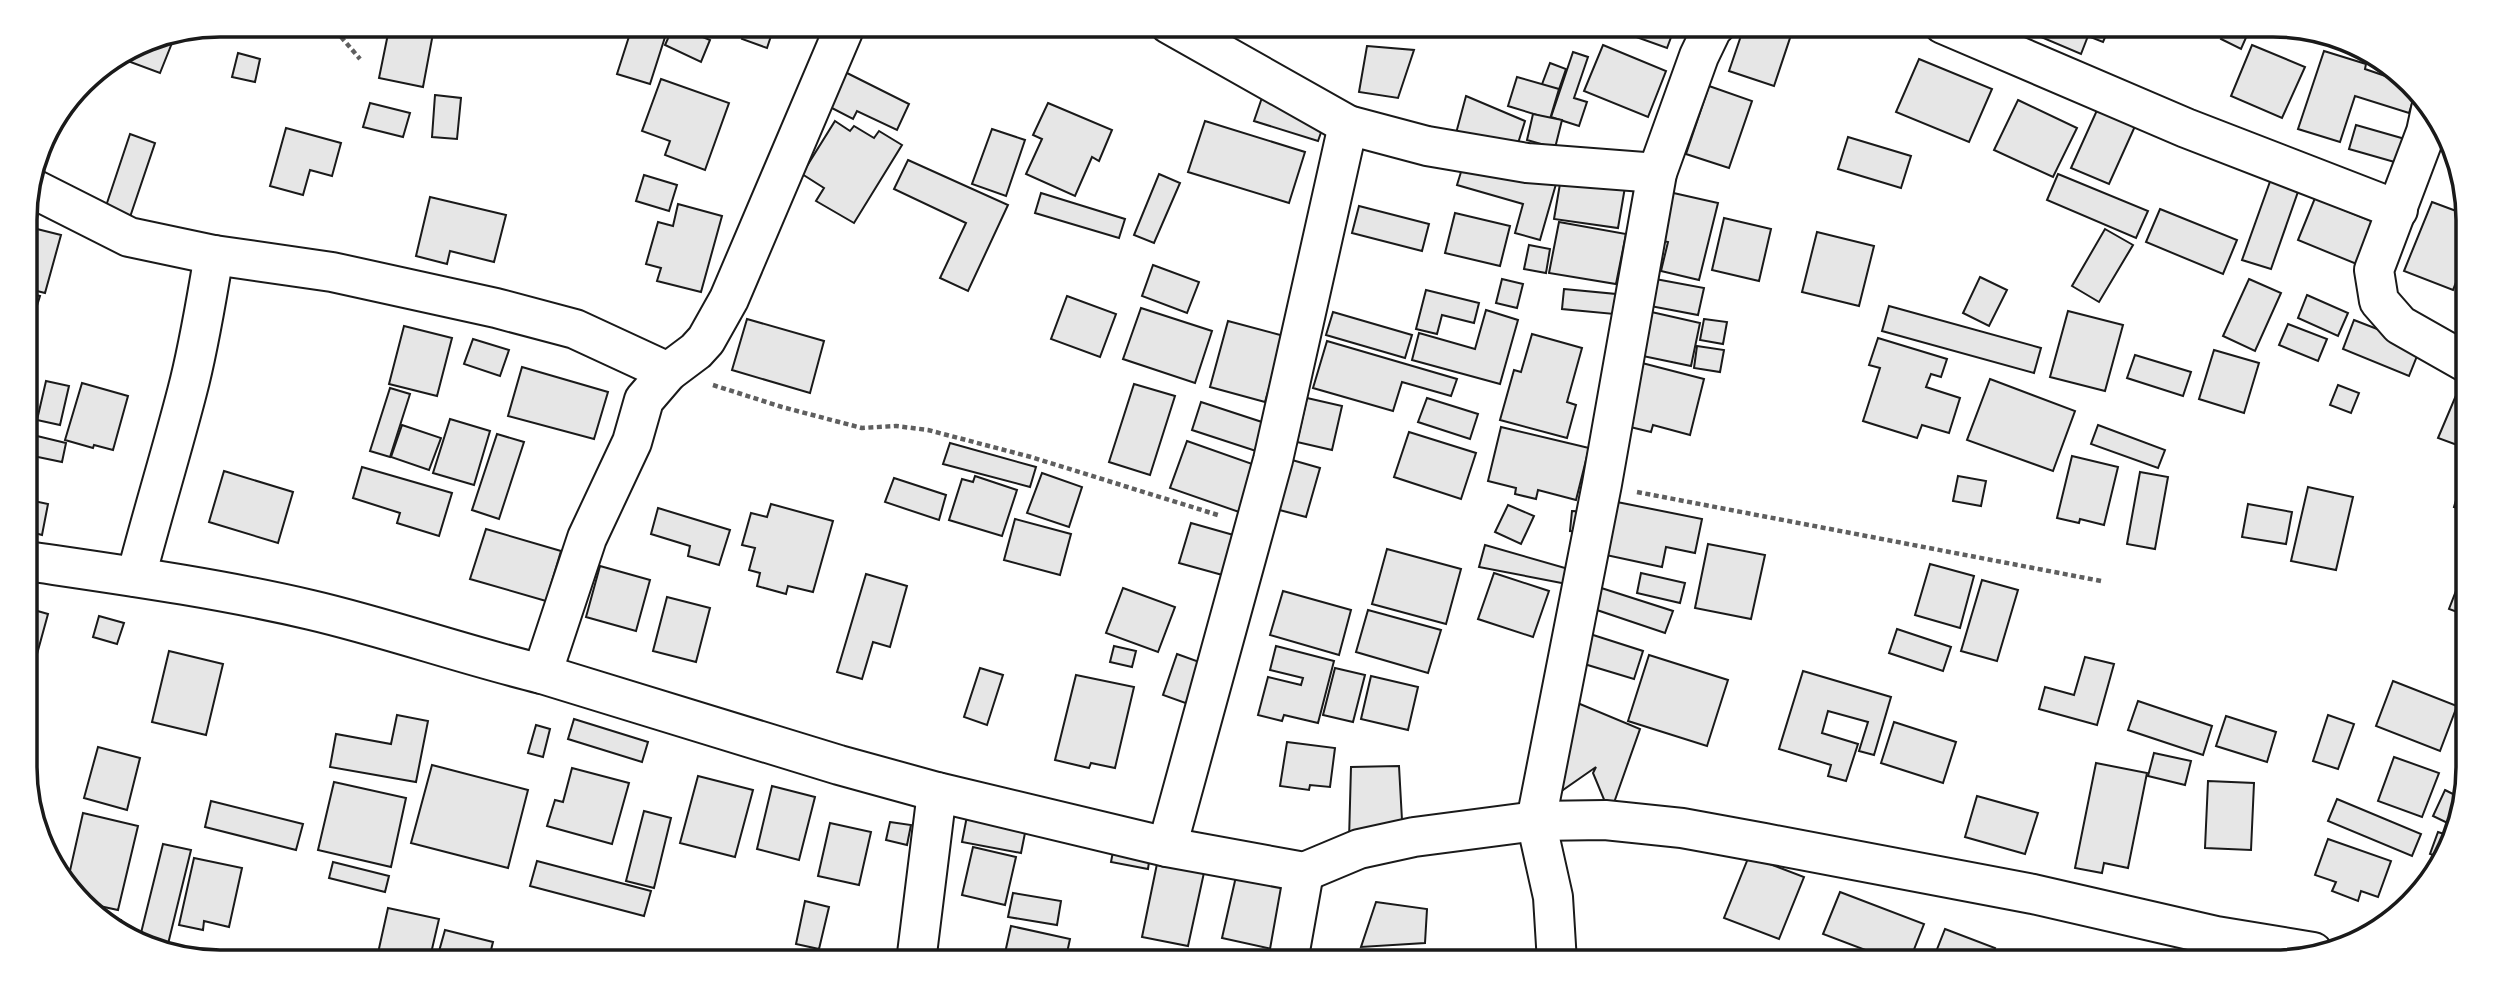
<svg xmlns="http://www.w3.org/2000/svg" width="2493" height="987" font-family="'Archivo Narrow',sans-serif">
  <rect width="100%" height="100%" fill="#fff"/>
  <g fill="#e6e6e6" stroke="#1a1a1a" stroke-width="2">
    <polygon points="390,24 419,24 434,28 423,87 379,78"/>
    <polygon points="633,24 666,34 650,84 617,74"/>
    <polygon points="747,24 775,24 767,48 742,39"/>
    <polygon points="1600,24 1676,24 1667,48"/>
    <polygon points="1745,24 1779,24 1793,29 1774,86 1729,71"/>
    <polygon points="2021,24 2111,24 2103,42 2088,36 2081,54 2020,28"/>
    <polygon points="2229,24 2252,24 2241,49 2221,39"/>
    <polygon points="674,25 710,40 701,62 665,45"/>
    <polygon points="176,33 160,73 117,57 145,39"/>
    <polygon points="1603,45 1666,71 1648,117 1584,91"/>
    <polygon points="2252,45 2305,67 2282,118 2231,96"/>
    <polygon points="1367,46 1414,50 1398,98 1359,92"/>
    <polygon points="2324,51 2366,64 2365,69 2400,81 2416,92 2409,113 2355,96 2340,142 2298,129"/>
    <polygon points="1573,52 1588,57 1574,98 1587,102 1579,126 1551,117"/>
    <polygon points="238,53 260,59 255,82 232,77"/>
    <polygon points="1919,59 1992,89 1969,142 1896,112"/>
    <polygon points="1550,63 1566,69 1555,101 1538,95"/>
    <polygon points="845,72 909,104 897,130 857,111 853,119 828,106"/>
    <polygon points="1517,77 1559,89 1550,119 1508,106"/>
    <polygon points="661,79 729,103 705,170 665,155 670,141 642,131"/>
    <polygon points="1267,83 1331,104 1318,141 1254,121"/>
    <polygon points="1709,86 1752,101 1729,168 1686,154"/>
    <polygon points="435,95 461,98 457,139 432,137"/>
    <polygon points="1466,96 1525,121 1514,156 1455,137"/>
    <polygon points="2018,100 2077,128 2053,177 1994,150"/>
    <polygon points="370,103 410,113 403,137 363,127"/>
    <polygon points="1048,103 1112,130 1099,161 1092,157 1075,196 1026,174 1042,139 1033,135"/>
    <polygon points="2098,108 2136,124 2109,184 2071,168"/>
    <polygon points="1533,114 1562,120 1555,148 1527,140"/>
    <polygon points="835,121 850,131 854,126 874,138 879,131 902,145 854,223 816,201 824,188 802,174"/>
    <polygon points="1205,121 1305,152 1289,203 1188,172"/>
    <polygon points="2356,125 2405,139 2398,163 2349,149"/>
    <polygon points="286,128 341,143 332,176 310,170 303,195 270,186"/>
    <polygon points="992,129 1025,140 1006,196 972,184"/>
    <polygon points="130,134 155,143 129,220 104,212"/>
    <polygon points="1848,137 1911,156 1901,188 1838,169"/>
    <polygon points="1465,159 1556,184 1540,240 1515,233 1523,204 1457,185"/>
    <polygon points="908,160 1008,205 968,291 940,278 966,223 894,189"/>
    <polygon points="1159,174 1180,183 1154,243 1134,235"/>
    <polygon points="2058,174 2148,211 2136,238 2047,200"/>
    <polygon points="644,175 677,185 669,211 636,201"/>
    <polygon points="2272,176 2300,186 2271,269 2242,260"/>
    <polygon points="1561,178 1625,187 1618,228 1554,219"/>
    <polygon points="1669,192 1718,203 1699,280 1661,271 1668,242 1658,240"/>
    <polygon points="1041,193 1125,219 1119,238 1035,213"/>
    <polygon points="430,197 506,215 494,262 450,251 447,264 416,256"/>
    <polygon points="2315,198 2376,223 2359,265 2298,240"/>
    <polygon points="2432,202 2467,215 2467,254 2453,290 2404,271"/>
    <polygon points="678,204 722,216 701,292 657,281 661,268 646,264 658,222 673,226"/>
    <polygon points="1359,206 1429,224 1422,251 1352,233"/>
    <polygon points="2160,209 2237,240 2223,274 2146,242"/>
    <polygon points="1455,213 1510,226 1500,266 1445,253"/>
    <polygon points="1724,218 1771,229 1759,281 1712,270"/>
    <polygon points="1559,222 1626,234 1616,284 1549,273"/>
    <polygon points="25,226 61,235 45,293 25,288"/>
    <polygon points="2105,229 2133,245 2099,302 2072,286"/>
    <polygon points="1817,232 1874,246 1859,306 1802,292"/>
    <polygon points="1529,245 1550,249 1546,273 1524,269"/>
    <polygon points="1153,265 1199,282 1187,313 1142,296"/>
    <polygon points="2467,273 2467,300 2458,296"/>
    <polygon points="1980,277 2007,290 1989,326 1963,313"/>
    <polygon points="1650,278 1704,288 1698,315 1645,305"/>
    <polygon points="1502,279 1523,284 1517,308 1496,303"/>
    <polygon points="2249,279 2281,293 2255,351 2223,336"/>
    <polygon points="1564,289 1616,294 1614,314 1562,309"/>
    <polygon points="1426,290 1479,303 1474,323 1442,315 1437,334 1416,329"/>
    <polygon points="25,292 40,296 26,341"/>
    <polygon points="2307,295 2348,313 2338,336 2298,318"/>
    <polygon points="1067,296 1116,314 1100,357 1051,339"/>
    <polygon points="1889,306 2041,348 2034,373 1882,331"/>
    <polygon points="1141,308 1212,331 1195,383 1123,359"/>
    <polygon points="1486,310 1518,320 1500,384 1412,360 1419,333 1475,349"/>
    <polygon points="1647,311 1700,323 1691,366 1638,355"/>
    <polygon points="2068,311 2123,325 2105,391 2050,377"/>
    <polygon points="1333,312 1412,335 1405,358 1326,335"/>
    <polygon points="747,319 824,341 810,393 732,370"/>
    <polygon points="1704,319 1727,322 1723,344 1700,340"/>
    <polygon points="2354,320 2421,346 2409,376 2343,349"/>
    <polygon points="1228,321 1284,336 1265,402 1210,387"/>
    <polygon points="2288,324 2327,339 2318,361 2279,345"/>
    <polygon points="404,326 452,338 437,396 389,384"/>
    <polygon points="1532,334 1582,348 1567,402 1576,405 1567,438 1500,420 1514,370 1521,372"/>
    <polygon points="1878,338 1947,359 1941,377 1931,374 1926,387 1960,398 1949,433 1922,425 1917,438 1863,421 1880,368 1869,365"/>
    <polygon points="473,339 509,350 500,376 464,364"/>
    <polygon points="1327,341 1457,379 1451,396 1402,382 1393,411 1313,388"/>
    <polygon points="1697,346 1724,350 1720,372 1694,368"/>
    <polygon points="2214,350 2259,363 2244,413 2199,399"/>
    <polygon points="2135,355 2191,372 2183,396 2127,378"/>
    <polygon points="1642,363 1704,379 1690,435 1653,425 1651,432 1626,426"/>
    <polygon points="522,367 608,392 594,439 508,416"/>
    <polygon points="26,376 31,377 26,400"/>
    <polygon points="1990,379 2075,411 2053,471 1967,440"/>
    <polygon points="46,381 69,386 60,425 37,420"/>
    <polygon points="82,383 128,396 113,450 94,445 93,448 65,440"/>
    <polygon points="1134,384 1175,396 1150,475 1109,462"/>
    <polygon points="2338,385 2359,393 2351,413 2330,405"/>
    <polygon points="390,388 410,394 390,457 370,451"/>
    <polygon points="2457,393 2467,397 2468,449 2438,438"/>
    <polygon points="1307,398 1342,406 1332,450 1297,442"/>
    <polygon points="1427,398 1478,414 1470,439 1418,422"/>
    <polygon points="1201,402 1268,424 1259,452 1192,430"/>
    <polygon points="450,419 490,431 474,485 433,473"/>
    <polygon points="402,425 441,438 429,470 391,457"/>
    <polygon points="2098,425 2165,450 2158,468 2091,444"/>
    <polygon points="1501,427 1589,448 1576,500 1538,490 1536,499 1515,494 1516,488 1488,481"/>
    <polygon points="1409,432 1476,453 1461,499 1394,477"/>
    <polygon points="497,434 524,442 499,519 472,510"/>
    <polygon points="37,436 66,443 62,462 33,456"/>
    <polygon points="1187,441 1258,466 1242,513 1170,488"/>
    <polygon points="950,443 1036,467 1030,487 943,464"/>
    <polygon points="2072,456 2118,467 2104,525 2080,519 2079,523 2057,518"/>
    <polygon points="1285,458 1320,468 1306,517 1272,508"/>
    <polygon points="362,467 452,493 439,536 397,523 400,513 353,498"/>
    <polygon points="224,471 293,492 278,543 209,522"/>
    <polygon points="2140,472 2168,477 2155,549 2127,544"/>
    <polygon points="1042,473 1082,487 1069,527 1027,513"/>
    <polygon points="975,476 1017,490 1002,536 949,520 962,479 973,482"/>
    <polygon points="1958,476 1986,481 1981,506 1953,501"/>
    <polygon points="894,478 946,495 939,520 885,502"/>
    <polygon points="2461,483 2468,485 2468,511 2454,507"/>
    <polygon points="2308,487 2353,497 2336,570 2291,561"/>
    <polygon points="29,500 48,504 42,535 27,531"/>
    <polygon points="1617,502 1702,519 1695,553 1666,547 1662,567 1606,555"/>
    <polygon points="771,504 833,521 813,592 788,586 786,594 757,586 760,573 749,570 755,548 742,545 751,513 767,517"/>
    <polygon points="2248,504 2292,512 2286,544 2242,537"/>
    <polygon points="1508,505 1534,516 1521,544 1495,532"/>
    <polygon points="658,508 730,530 719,565 688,556 690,546 651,534"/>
    <polygon points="1572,511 1591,512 1589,533 1570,531"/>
    <polygon points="1015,519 1071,534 1060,575 1004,560"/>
    <polygon points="1191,523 1237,536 1226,576 1179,563"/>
    <polygon points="486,529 561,551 546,601 470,579"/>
    <polygon points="1708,544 1765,555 1751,619 1695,608"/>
    <polygon points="1485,545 1572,570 1572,585 1479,567"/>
    <polygon points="1387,549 1461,569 1446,624 1372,604"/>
    <polygon points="2468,560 2468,616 2449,609"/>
    <polygon points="1930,564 1974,576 1960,628 1915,615"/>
    <polygon points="600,566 650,580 636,631 586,617"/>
    <polygon points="1494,573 1549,591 1533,637 1478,619"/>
    <polygon points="1641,573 1685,583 1680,603 1637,593"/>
    <polygon points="866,574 907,586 890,647 873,642 862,679 837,672"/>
    <polygon points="1982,580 2018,590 1997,661 1961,651"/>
    <polygon points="1595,586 1673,611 1665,633 1588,607"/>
    <polygon points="1123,588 1175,607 1158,652 1106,633"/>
    <polygon points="1283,591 1351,610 1339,655 1270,635"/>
    <polygon points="667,597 710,608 696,662 653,651"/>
    <polygon points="27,608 48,614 37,654 27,652"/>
    <polygon points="1368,610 1441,630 1428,673 1356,652"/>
    <polygon points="99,616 124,623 117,644 93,637"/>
    <polygon points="1897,629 1951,647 1943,671 1889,653"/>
    <polygon points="1590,634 1643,651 1634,679 1581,663"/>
    <polygon points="1114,646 1136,651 1132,667 1110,662"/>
    <polygon points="1276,646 1334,661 1318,723 1284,715 1282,721 1258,715 1268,677 1301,685 1303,678 1270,670"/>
    <polygon points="169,651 223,664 206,735 152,722"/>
    <polygon points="1177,654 1205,664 1191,705 1163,695"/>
    <polygon points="1649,655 1728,680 1707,746 1628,721"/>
    <polygon points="2085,657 2114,664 2097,725 2039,709 2045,687 2074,695"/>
    <polygon points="980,668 1003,675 987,725 964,717"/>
    <polygon points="1335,668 1365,675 1353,722 1323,715"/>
    <polygon points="1803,671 1891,697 1874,755 1859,751 1868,722 1828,711 1822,733 1858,744 1846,781 1828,776 1831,765 1779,749"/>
    <polygon points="1076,675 1134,687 1115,768 1091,763 1089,768 1055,760"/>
    <polygon points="1371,676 1418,687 1408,730 1361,719"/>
    <polygon points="2393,681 2457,706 2440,751 2376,726"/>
    <polygon points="1568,699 1640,729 1610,814 1593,773 1596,767 1550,799"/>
    <polygon points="2138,701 2212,726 2203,755 2128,730"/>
    <polygon points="397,715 428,721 416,782 330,767 336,734 391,744"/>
    <polygon points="2328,715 2354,724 2338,769 2313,761"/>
    <polygon points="2226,716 2276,732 2267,762 2216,746"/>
    <polygon points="574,719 648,742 642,762 568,739"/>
    <polygon points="1894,722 1956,742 1943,783 1881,763"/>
    <polygon points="536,725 550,729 543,757 528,753"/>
    <polygon points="1287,742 1335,748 1330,787 1310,785 1309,790 1280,786"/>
    <polygon points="98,747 140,758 127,810 84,798"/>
    <polygon points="2154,753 2191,761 2185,785 2148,776"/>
    <polygon points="2394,757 2439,773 2422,817 2378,801"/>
    <polygon points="2096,763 2147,773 2128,868 2104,863 2102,873 2075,868"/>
    <polygon points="432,765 528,790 508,868 411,843"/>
    <polygon points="1399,766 1403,838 1349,840 1351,767"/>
    <polygon points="572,768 629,783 612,844 547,826 555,800 563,802"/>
    <polygon points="698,776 753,790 735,857 680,843"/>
    <polygon points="2208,781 2254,783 2251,850 2205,848"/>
    <polygon points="334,782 406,798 391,867 318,850"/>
    <polygon points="772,786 815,797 799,860 757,849"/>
    <polygon points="2445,790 2463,799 2458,828 2433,816"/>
    <polygon points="1977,796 2038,813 2025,854 1965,837"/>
    <polygon points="2337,799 2421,834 2412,856 2328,821"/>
    <polygon points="211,801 303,824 296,850 205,827"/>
    <polygon points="644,811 671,818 654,888 626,881"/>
    <polygon points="83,813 138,826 118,910 81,902 73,896 67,884"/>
    <polygon points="967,816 1026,828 1021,853 962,842"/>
    <polygon points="890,822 911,825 907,845 886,840"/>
    <polygon points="830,823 871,832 859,885 818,876"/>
    <polygon points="2438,832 2453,837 2439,857 2430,854"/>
    <polygon points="2328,839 2391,861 2378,897 2361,891 2358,901 2332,891 2336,882 2315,875"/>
    <polygon points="1115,841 1151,848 1148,869 1111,862"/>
    <polygon points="163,844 191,850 168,944 140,937"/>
    <polygon points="973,847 1016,857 1005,905 962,895"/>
    <polygon points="1749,856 1804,877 1779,939 1724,918"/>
    <polygon points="194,858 242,868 229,927 204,921 203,930 179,925"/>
    <polygon points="1158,859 1205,868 1188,946 1142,937"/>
    <polygon points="537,861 651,891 644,916 530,886"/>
    <polygon points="333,862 389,876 385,892 329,878"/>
    <polygon points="1237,872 1288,883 1272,949 1222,938"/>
    <polygon points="1840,892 1924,924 1909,962 1897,962 1823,934"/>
    <polygon points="1013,893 1061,901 1057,925 1008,917"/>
    <polygon points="805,901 829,907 819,949 796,944"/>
    <polygon points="1376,902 1427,909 1425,943 1361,947"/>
    <polygon points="388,908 439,919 429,962 376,962"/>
    <polygon points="103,916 121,920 119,927"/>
    <polygon points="1011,926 1070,939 1065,962 1003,962"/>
    <polygon points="1945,929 1995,948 1989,962 1932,962"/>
    <polygon points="445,930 493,942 488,962 436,962"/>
  </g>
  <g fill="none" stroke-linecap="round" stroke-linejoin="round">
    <g stroke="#1a1a1a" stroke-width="42">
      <g id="minor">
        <polyline points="1169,24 1348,125 1427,146 1527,163 1657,173"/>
        <polyline points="1943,24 2186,128 2398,210"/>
        <polyline points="2431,109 2426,132 2374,270 2379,301 2400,325 2467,363"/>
        <polyline points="30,187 129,237 214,255 332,272 496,308 575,329 668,372"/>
        <path d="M 27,561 C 122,575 217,588 311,610 C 388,628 464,655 542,674 L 839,765 L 937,792 L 1167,847 L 1304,872 L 1359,849 L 1414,837 L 1536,821 L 1605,820 L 1682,828 L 1764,843 L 2033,894 L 2216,936 L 2313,952"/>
        <path d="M 136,577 C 152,515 171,454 187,392 C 199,347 206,301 214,255"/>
        <polyline points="542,674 587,538 632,442 644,400 668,372 696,351 706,340 729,299 846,24"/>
        <polyline points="1167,847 1273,460 1348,125"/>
        <polyline points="916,962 937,792"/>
        <polyline points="1288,962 1304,872"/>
        <polyline points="1557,962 1553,897 1536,821 1602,484 1657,173 1699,56 1712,29 1717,24"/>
      </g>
    </g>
    <g stroke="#5f5f5f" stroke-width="4.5" stroke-dasharray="5 3.5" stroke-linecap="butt">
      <polyline points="330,24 360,59"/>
      <polyline points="713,385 782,407 862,428 896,426 928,430 1031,457 1221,516"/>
      <polyline points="1637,492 2101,581"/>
    </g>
    <use href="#minor" stroke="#fff" stroke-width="38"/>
  </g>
  <path d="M0 0H2493V987H0ZM220 37H2273A183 183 0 0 1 2456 220V767A183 183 0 0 1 2273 950H220A183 183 0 0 1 37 767V220A183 183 0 0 1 220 37Z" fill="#fff" fill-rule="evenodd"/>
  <path fill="none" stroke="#1a1a1a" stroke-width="3.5" d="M220 37H2273A183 183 0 0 1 2456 220V767A183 183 0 0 1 2273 950H220A183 183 0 0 1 37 767V220A183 183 0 0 1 220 37Z"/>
</svg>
